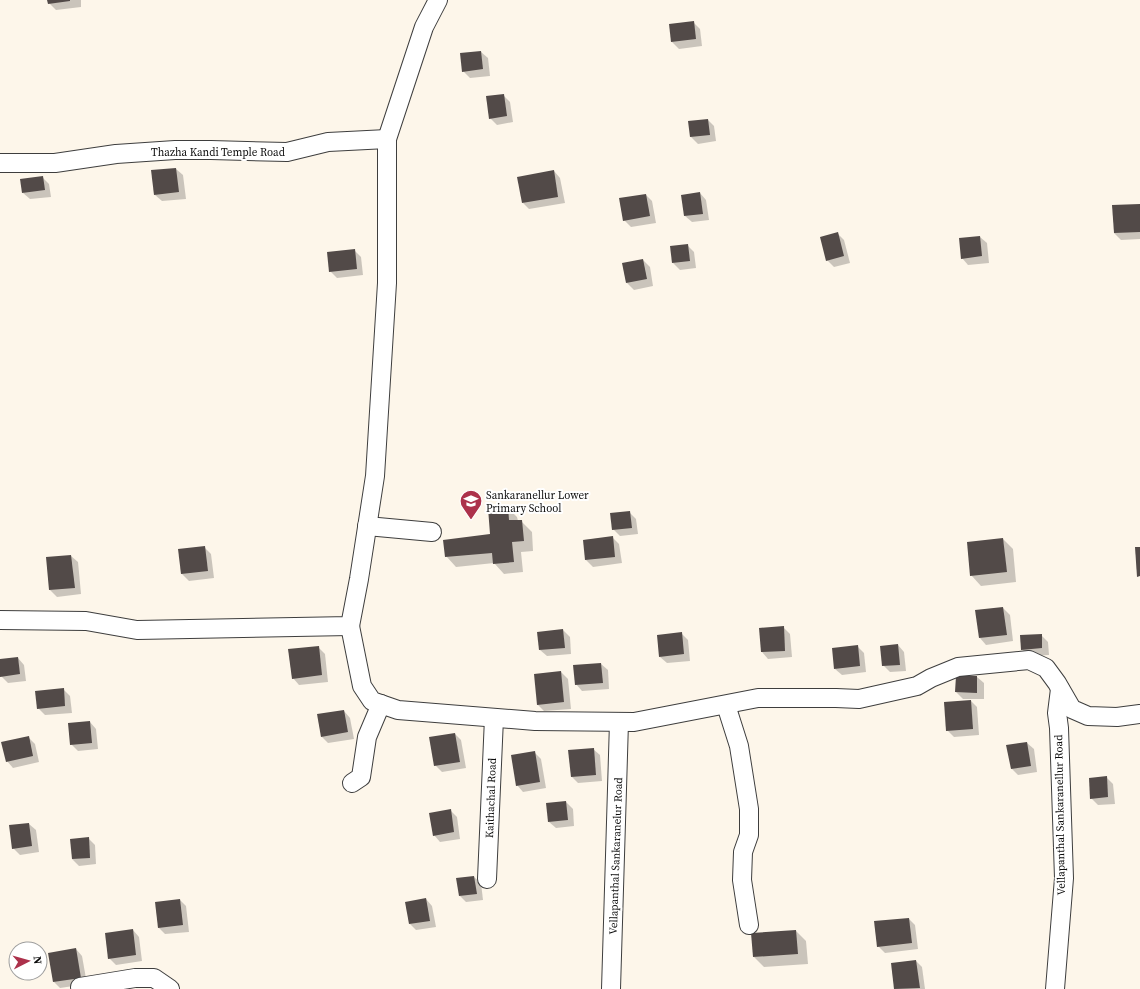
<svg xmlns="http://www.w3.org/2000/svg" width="1140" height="989" font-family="'Source Serif 4',serif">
  <rect width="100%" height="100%" fill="#fdf6ea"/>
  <g fill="#0003">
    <polygon points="48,0 81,0 81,7 56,10 49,3"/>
    <polygon points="693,22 700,29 702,46 679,49 672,42 670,25"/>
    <polygon points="481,52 488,58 490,76 470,78 463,71"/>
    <polygon points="503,95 510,102 513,122 497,125 490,118"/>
    <polygon points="708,120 714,126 716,141 698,144 691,137 689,122"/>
    <polygon points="176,169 183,175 186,199 162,201 155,195"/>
    <polygon points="554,171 560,178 565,203 529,209 523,203"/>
    <polygon points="42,177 49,184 51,197 30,199 23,193"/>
    <polygon points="700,193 706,200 709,220 692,222 685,216"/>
    <polygon points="646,195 652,201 656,223 631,227 624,220"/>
    <polygon points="1140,205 1140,239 1121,240 1114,233"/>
    <polygon points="837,233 844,240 850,263 834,267 827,260"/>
    <polygon points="980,237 987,243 989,263 968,265 962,258"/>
    <polygon points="687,245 694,252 696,268 680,270 673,263"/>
    <polygon points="354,250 361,257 363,275 337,278 330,271"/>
    <polygon points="643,260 650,267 653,286 634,290 627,283"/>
    <polygon points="507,507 517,517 518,521 521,521 532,532 533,551 521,552 523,572 504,574 494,563 456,567 446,556 492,535"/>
    <polygon points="629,512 636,519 638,534 620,536 613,529"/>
    <polygon points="612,537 619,544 622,563 593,567 586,560 584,540"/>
    <polygon points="1003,539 1013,549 1016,582 981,586 971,575"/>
    <polygon points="204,547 211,554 214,578 189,581 182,574 180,550"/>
    <polygon points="71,556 78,562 81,594 57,597 50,590 47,558"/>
    <polygon points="1003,608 1010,615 1013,641 986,645 980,638"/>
    <polygon points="783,627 790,634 792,657 768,659 762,652"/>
    <polygon points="563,630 570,637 571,654 547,656 540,650"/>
    <polygon points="681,633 688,640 690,661 667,663 660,657"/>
    <polygon points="1041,635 1048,642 1049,655 1028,656 1022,649"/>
    <polygon points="898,645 904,652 906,671 890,672 883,665"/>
    <polygon points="857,646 864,653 866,672 842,675 835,669"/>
    <polygon points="318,647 325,654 328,682 299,685 293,678"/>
    <polygon points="18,658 24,665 26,681 8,683 1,676 0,660"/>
    <polygon points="601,664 608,670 609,689 582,691 576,684"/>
    <polygon points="561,672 568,679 571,709 544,711 537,704"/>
    <polygon points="956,677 977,677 984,683 984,699 963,699 956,692"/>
    <polygon points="63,689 70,696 72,713 45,715 38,708"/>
    <polygon points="971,701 977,707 979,735 954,737 947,730"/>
    <polygon points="344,711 350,718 354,739 328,743 322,737"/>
    <polygon points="90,722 96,729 98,749 78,751 71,744"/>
    <polygon points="455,734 461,740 466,768 442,772 435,765"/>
    <polygon points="28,737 35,744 39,762 13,768 7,761"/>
    <polygon points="1027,743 1034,749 1037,772 1018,775 1012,769"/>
    <polygon points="593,749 600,755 602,781 578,783 572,777"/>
    <polygon points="534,752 541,759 546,788 523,792 517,785"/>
    <polygon points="1106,777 1113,784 1115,804 1098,805 1091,798"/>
    <polygon points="566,802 573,809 574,826 556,828 549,822"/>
    <polygon points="450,810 457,817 460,839 440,842 434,835"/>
    <polygon points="29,824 36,830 39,852 20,855 13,848"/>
    <polygon points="88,838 95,845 96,864 79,866 72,859"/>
    <polygon points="474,877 481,883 483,900 466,902 460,896"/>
    <polygon points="426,899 432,906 436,927 416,930 410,924"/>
    <polygon points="180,900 186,906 189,932 165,934 159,928"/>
    <polygon points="909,919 915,925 918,949 885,953 878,946"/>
    <polygon points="133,930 139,937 142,961 116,965 109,958"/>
    <polygon points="796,931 806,941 808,964 764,967 754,957"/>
    <polygon points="76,949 82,956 87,984 60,988 54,982"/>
    <polygon points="916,961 922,967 925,989 895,989 892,964"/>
  </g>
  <g fill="#524a48">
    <polygon points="47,0 70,0 70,1 48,4"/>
    <polygon points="694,21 696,39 671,42 669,24"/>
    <polygon points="481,51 483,69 462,72 460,53"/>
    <polygon points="504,94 507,116 489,119 486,96"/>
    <polygon points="708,119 710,135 690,137 688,121"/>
    <polygon points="176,168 179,192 154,195 151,170"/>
    <polygon points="554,170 558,197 522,203 517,177"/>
    <polygon points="43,176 45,190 22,193 20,179"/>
    <polygon points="700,192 703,214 684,216 681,195"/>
    <polygon points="646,194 650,216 623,221 619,198"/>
    <polygon points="1140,204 1140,232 1114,233 1112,205"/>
    <polygon points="838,232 844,256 826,261 820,237"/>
    <polygon points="980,236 982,256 961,259 959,238"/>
    <polygon points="688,244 690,261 672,263 670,246"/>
    <polygon points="355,249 357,269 329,272 327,252"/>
    <polygon points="643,259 647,279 626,283 622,263"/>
    <polygon points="508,506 509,520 522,520 524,541 512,542 514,562 493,564 492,553 445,557 443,540 490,534 488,508"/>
    <polygon points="630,511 632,528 612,530 610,513"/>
    <polygon points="613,536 615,557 585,560 583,540"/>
    <polygon points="1003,538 1007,572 970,576 967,542"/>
    <polygon points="205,546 208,571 181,574 178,549"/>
    <polygon points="1135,547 1140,547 1140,576 1137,577"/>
    <polygon points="71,555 75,588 49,590 46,557"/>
    <polygon points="1003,607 1007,635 979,638 975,610"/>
    <polygon points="784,626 785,651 761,652 759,628"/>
    <polygon points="563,629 565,648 539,650 537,632"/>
    <polygon points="682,632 684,654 659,657 657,635"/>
    <polygon points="1042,634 1042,648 1021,650 1020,635"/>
    <polygon points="898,644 900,665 882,666 880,646"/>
    <polygon points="858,645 860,666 834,669 832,648"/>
    <polygon points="319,646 322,675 292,679 288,649"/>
    <polygon points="18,657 20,674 0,677 0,659"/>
    <polygon points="601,663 603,683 575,685 573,665"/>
    <polygon points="561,671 564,702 537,705 534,674"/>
    <polygon points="956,676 977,676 977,693 955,692"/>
    <polygon points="64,688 65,706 37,709 35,691"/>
    <polygon points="971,700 973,729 946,731 944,702"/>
    <polygon points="344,710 348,732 321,737 317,714"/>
    <polygon points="90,721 92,743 70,745 68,723"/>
    <polygon points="455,733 460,762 434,766 429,737"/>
    <polygon points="29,736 33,756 6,762 1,742"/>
    <polygon points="1027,742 1031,766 1011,769 1006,745"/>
    <polygon points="594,748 596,775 571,777 568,750"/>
    <polygon points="535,751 540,782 516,786 511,755"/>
    <polygon points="1107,776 1108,797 1090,799 1089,778"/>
    <polygon points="566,801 568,820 548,822 546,803"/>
    <polygon points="451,809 454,832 433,836 429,813"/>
    <polygon points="29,823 32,846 12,849 9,825"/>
    <polygon points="89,837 90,858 72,859 70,839"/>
    <polygon points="474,876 477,894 459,896 456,878"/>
    <polygon points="426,898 430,921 409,924 405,902"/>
    <polygon points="180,899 183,925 158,928 155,902"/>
    <polygon points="909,918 912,943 877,947 874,921"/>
    <polygon points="133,929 136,955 108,959 105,933"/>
    <polygon points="796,930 798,954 753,957 751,933"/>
    <polygon points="76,948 81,978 53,982 48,953"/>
    <polygon points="916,960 920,988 894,989 891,963"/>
  </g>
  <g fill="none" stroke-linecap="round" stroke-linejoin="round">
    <g stroke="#3e3e3e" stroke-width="20">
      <g id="street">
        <polyline points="0,163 55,163 116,154 175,150 211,150 287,152 328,142 387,139"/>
        <polyline points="367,526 432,532"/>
        <polyline points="0,620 86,621 137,630 350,626 359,579 375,476 387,283 387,139 424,27 438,0"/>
        <polyline points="350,626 362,686 372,701 398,710 535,721 634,722 758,698 836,698 859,699 917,686 931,678 958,667 1029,660 1046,668 1057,683 1072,709 1088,716 1117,717 1140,714"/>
        <polyline points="726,705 739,746 749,809 749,835 743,852 742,880 749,925"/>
        <polyline points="352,783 361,777 367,737 381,704"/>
        <polyline points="487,879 494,718"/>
        <polyline points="80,987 135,978 154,978 170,989"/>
        <polyline points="611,989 619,722"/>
        <polyline points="1055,989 1064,878 1059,728 1057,713 1060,689"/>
      </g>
    </g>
    <use href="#street" stroke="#fff" stroke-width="18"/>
  </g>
  <defs>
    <g id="school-pin" transform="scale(1.15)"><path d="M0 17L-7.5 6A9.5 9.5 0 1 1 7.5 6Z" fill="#ac314b" stroke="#fff"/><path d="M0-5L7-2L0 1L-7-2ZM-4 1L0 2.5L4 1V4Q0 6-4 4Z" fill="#fff"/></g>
  </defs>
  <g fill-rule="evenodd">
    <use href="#school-pin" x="471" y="501"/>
  </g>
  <g text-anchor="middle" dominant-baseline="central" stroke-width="4" stroke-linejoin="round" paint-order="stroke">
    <g font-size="11" fill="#0b0b0b" stroke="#fff">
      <text x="218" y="152">Thazha Kandi Temple Road</text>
      <text transform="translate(491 798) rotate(-88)">Kaithachal Road</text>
      <text transform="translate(1060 815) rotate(-91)">Vellapanthal Sankaranellur Road</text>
      <text transform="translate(616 856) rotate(-88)">Vellapanthal Sankaranelur Road</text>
    </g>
    <g font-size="11" fill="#0b0b0b" stroke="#fff" text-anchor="start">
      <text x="486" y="495">Sankaranellur Lower<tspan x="486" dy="13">Primary School</tspan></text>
    </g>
  </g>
  <g transform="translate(28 961) rotate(84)"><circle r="19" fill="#ffffff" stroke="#9d9d9d"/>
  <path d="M0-3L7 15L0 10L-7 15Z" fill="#ac314b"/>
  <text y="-6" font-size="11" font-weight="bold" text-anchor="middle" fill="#0b0b0b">N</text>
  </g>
</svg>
